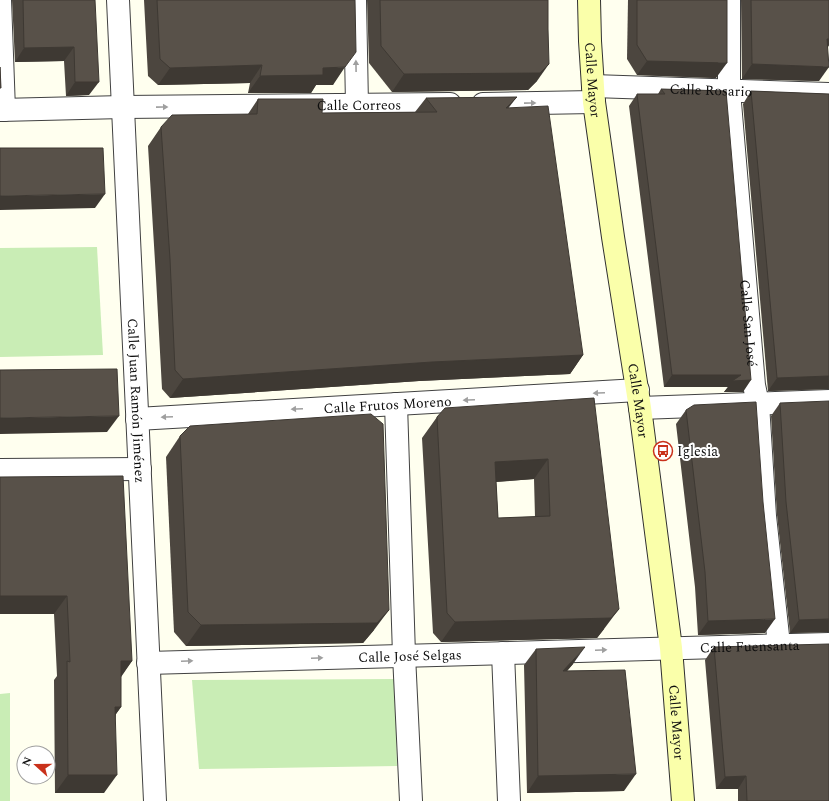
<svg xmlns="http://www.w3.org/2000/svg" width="829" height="801" font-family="Spectral,serif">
  <rect width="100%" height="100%" fill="#ffffef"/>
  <g fill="#c9edb5">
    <polygon points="97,247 103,355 0,357 0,248"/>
    <polygon points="395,679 397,766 199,769 192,680"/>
    <polygon points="10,693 10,801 0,801 0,694"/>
  </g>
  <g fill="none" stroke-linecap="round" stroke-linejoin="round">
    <g stroke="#414141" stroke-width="24">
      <g id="pedestrian">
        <polyline points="0,0 4,110"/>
        <path id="s1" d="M 729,0 L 729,91 L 754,385 L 758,404 L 765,516 L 779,645"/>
        <polyline points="0,110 123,107"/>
        <polyline points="0,470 140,469"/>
      </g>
    </g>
    <g stroke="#414141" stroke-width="24">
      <g id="minor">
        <path id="s2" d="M 118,0 L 155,801"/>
        <polyline points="355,0 357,105"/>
        <path id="s3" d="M 593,86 L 829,94"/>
        <polyline points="483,104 594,102"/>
        <path id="s4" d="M 123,107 L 450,104"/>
        <polyline points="396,404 404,655 411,801"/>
        <polyline points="640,408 829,401"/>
        <path id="s5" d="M 137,419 L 638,390"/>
        <polyline points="503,653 509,801"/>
        <path id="s6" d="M 148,663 L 829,644"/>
      </g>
    </g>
    <g stroke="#303030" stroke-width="24">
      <g id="secondary">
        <path id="s7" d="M 589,0 L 590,41 L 594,102 L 613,237 L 640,408 L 671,648 L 683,801"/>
      </g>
    </g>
    <use href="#pedestrian" stroke="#fff" stroke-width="22"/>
    <use href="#minor" stroke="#fff" stroke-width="22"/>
    <use href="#secondary" stroke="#faffaa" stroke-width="22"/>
  </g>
  <g fill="#4c463f" fill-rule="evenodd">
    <polygon points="12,0 95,0 89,95 66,96 64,61 15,62"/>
    <polygon points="144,0 355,0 333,85 316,85 311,93 248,93 250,83 158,85 148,76"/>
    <polygon points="367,0 548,0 537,81 528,90 392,92 369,63"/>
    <polygon points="628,0 727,0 716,78 637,75 627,59"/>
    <polygon points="741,0 829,0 829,45 828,47 819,81 742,79"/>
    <polygon points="661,89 726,91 743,392 724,392 728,387 664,387 629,106 637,94 658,94"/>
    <polygon points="751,91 829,94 829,389 768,391 743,104"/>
    <polygon points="426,98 509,108 583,355 570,374 419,381 170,398 162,389 156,278 148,146 161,127 248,114 258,99 322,113 415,112"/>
    <path d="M 594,398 L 604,629 L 597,638 L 441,642 L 433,633 L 422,438 L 437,417 ZM 534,479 L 535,517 L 498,518 L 496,482 Z"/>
    <polygon points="780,403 829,632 790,633 777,515 771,416"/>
    <polygon points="686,410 765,633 698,635 695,587 676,424"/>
    <polygon points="180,436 374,630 363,643 186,646 174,632 166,457"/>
    <polygon points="0,477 132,661 121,676 121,707 116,714 104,793 55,793 54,680 57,676 54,614"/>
    <polygon points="714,647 829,801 738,801 738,789 716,789 705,660"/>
    <polygon points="536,649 573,664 567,671 624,791 527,793 524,665"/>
  </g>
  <g fill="#3e3933">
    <polygon points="827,39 829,39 829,45 823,54"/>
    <polygon points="74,47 64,61 15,62 24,48"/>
    <polygon points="647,61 727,63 716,78 637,75"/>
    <polygon points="549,64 537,81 528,90 392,92 404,74"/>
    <polygon points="752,64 829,67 819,81 742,79"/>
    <polygon points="262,65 250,83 158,85 170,68"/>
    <polygon points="345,67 333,85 316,85 311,93 248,93 260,76 323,68"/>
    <polygon points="75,82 99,82 89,95 66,96"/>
    <polygon points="517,97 503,115 506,108"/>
    <polygon points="105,194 95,208 0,210 0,196"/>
    <polygon points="583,355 570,374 419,381 170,398 183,379 432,362"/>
    <polygon points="672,375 741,375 751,380 743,392 724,392 728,387 664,387"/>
    <polygon points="829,376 829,389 768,391 777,378"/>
    <polygon points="119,416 107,432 0,434 0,418"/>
    <polygon points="548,459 534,479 481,483 495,462"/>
    <polygon points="0,596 67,596 54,614 0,614"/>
    <polygon points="619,609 604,629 597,638 441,642 455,622"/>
    <polygon points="389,610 374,630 363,643 186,646 201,625"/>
    <polygon points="775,619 765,633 698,635 708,621"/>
    <polygon points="829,619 829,632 790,633 799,620"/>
    <polygon points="585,647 573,664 552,688 563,671"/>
    <polygon points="121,661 132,661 119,680"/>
    <polygon points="115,707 121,707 108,725"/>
    <polygon points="636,774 624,791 527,793 538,776"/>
    <polygon points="68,775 117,775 104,793 55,793"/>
    <polygon points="746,776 738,789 716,789 725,777"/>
  </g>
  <g fill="#585149" stroke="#3e3933" fill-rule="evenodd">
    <polygon points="23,0 95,0 99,82 75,82 74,47 24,48"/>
    <polygon points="157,0 355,0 356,52 345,67 323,68 323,75 260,76 262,65 170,68 160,59"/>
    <polygon points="380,0 548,0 548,29 549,64 540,73 404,74 381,46"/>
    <polygon points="637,0 727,0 727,63 647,61 637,45"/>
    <polygon points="751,0 829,0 829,39 827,39 829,67 752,64"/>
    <polygon points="0,67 1,88 0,88"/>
    <polygon points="661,89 726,91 751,380 732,381 741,375 672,375 637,94 665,94"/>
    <polygon points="751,91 829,94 829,376 777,378"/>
    <polygon points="517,97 506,108 548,106 583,355 432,362 183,379 175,370 170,259 161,127 172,115 257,114 258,99 323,99 322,113 437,112 426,98"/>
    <polygon points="0,148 103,148 105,194 0,196"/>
    <polygon points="117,369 119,416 0,418 0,370"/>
    <path d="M 594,398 L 619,609 L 611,618 L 455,622 L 447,613 L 437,417 L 445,408 ZM 548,459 L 550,516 L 498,518 L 495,462 Z"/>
    <polygon points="829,401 829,619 799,620 786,502 780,403"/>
    <polygon points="756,402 763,502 775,619 708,621 705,572 686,410 694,405"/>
    <polygon points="371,414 383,424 389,610 377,623 201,625 188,612 180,436 190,426"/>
    <polygon points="123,476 132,661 121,661 121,707 115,707 117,775 68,775 67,661 70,662 67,596 0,596 0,477"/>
    <polygon points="829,644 829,801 747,801 746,776 725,777 714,647"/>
    <polygon points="585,647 563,671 625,670 636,774 538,776 536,649"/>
  </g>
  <defs><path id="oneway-solid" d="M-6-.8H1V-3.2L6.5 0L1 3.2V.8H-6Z"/></defs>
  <g fill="#9f9f9f">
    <use href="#oneway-solid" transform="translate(356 66) rotate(-91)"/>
    <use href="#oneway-solid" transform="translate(530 103) rotate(-1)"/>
    <use href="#oneway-solid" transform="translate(162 107) rotate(-1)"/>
    <use href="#oneway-solid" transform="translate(599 393) rotate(177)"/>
    <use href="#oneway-solid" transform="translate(469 400) rotate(177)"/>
    <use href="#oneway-solid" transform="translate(297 409) rotate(177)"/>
    <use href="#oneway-solid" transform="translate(167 417) rotate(177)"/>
    <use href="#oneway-solid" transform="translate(601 650) rotate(-2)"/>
    <use href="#oneway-solid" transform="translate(317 658) rotate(-2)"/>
    <use href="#oneway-solid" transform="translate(187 661) rotate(-2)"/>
  </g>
  <defs>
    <g id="bus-ring" transform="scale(1)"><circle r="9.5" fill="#fff" stroke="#c9311b" stroke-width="1.5"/><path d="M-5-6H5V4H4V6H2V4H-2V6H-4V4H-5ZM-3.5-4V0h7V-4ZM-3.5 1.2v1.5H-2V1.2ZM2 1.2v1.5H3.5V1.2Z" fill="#c9311b"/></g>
  </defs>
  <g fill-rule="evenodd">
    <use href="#bus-ring" x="663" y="451"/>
  </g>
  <g text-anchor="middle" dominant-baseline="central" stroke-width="4" stroke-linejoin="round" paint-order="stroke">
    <g font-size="14" fill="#0e0e0e" stroke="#fff">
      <text stroke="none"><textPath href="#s7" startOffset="80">Calle Mayor</textPath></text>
      <text stroke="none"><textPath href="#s3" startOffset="118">Calle Rosario</textPath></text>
      <text stroke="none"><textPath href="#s4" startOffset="236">Calle Correos</textPath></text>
      <text stroke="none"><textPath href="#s1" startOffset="324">Calle San José</textPath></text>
      <text stroke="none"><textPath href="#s7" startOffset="404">Calle Mayor</textPath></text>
      <text stroke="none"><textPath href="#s2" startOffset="401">Calle Juan Ramón Jiménez</textPath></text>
      <text stroke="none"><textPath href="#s5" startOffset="251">Calle Frutos Moreno</textPath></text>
      <text stroke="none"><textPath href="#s6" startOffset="602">Calle Fuensanta</textPath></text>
      <text stroke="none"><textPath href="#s6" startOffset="262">Calle José Selgas</textPath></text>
      <text stroke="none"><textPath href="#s7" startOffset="728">Calle Mayor</textPath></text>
    </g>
    <g font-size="14" fill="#0e0e0e" stroke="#fff" text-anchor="start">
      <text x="677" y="451">Iglesia</text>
    </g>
  </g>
  <g transform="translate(36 765) rotate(291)"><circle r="19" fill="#ffffff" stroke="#9f9f9f"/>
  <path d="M0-3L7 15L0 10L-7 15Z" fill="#c9311b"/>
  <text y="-6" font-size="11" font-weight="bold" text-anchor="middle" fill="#0e0e0e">N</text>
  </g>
</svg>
